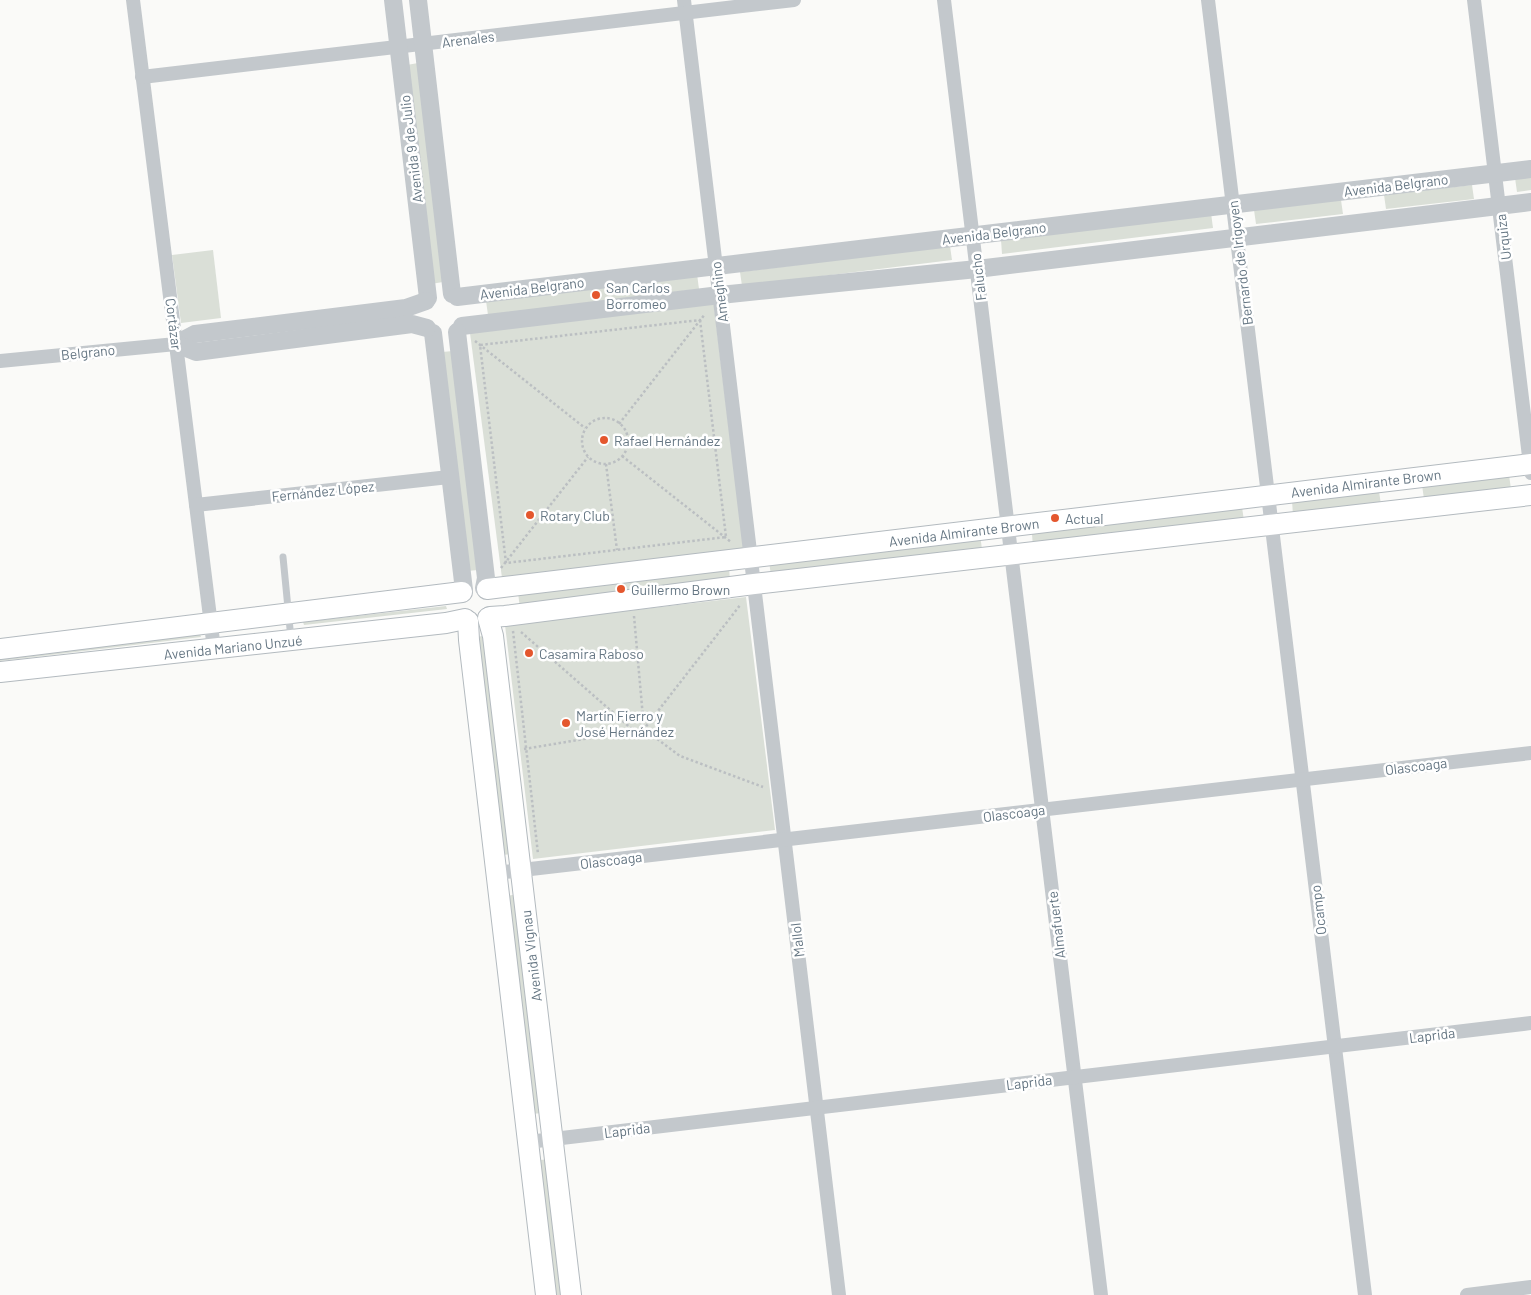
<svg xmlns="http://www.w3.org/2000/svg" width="1531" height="1295" font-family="Barlow,sans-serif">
  <rect width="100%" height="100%" fill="#fafaf8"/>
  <g fill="#dadfd7">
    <polygon points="418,63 443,282 431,284 407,65"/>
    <polygon points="1531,176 1531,190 1517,192 1515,178"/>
    <polygon points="1472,185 1474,199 1386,209 1384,195"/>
    <polygon points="1341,200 1343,214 1256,224 1254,210"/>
    <polygon points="1211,213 1213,228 1002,254 1001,240"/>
    <polygon points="950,246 952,260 742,286 740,272"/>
    <polygon points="213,250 221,318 181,323 172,255"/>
    <polygon points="697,274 699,289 488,315 486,301"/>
    <polygon points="713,298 744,552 502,578 470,333"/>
    <polygon points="453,351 478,570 467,571 442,352"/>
    <polygon points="1509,475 1511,489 1424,499 1422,485"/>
    <polygon points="1379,491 1381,505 1293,515 1292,501"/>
    <polygon points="1242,507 1244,521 1033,548 1032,534"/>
    <polygon points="980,535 982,549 771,576 769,561"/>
    <polygon points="729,567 730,581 520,608 518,593"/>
    <polygon points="746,597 775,830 533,859 505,625"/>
    <polygon points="446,606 447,609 304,625 303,622"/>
    <polygon points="200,634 201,637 0,661 0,658"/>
    <polygon points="488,635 513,854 502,855 477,637"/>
    <polygon points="518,894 543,1113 531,1114 506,896"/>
    <polygon points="551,1159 567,1295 555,1295 540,1160"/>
  </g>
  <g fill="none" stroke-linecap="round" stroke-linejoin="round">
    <g stroke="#b3babf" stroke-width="22">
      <g id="secondary">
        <polyline points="487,589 1531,464"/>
        <polyline points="490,617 505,616 754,584 1531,495"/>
        <polyline points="488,618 493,636 571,1295"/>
        <polyline points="468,621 469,640 546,1295"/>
        <polyline points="0,649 462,592"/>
        <polyline points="0,672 446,623 465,619"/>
      </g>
    </g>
    <g stroke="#bbbfc2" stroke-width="2.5" stroke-dasharray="2.5 2.5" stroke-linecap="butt">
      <polygon points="700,320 726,537 506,563 480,345"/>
      <polyline points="475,341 585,428"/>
      <circle cx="605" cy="441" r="23"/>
      <polyline points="619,424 705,314"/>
      <polyline points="622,456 731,542"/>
      <polyline points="606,464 617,550"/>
      <polyline points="501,568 588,457"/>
      <polyline points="634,616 644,729 680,756 763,787"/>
      <polyline points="513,631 538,854"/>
      <polyline points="521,632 633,730"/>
      <polyline points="524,749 644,729 741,604"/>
    </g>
    <polyline stroke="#c3c8cc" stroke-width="7" points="283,557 291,639"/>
    <g stroke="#c3c8cc" stroke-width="14">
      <polyline points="133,0 214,649"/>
      <polyline points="684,0 839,1295"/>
      <polyline points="944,0 1101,1295"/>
      <polyline points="1208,0 1365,1295"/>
      <polyline points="1474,0 1531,473"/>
      <polyline points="142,77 794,0"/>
      <polyline points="0,361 176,344"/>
      <polyline points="196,505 449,477"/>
      <polyline points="496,873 1531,753"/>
      <polyline points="528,1142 1531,1023"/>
      <polyline points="1467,1295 1531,1287"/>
    </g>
    <g stroke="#c3c8cc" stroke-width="18">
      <polyline points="393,0 428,298"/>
      <polyline points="418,0 452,294"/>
      <polyline points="457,297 1531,169"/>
      <polyline points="462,326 720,295 977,269 1531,202"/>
      <polyline points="457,332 486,578 484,588"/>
      <polyline points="433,333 464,590"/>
      <polyline points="176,344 195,334 406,308 426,301"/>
      <polyline points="176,344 196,352 412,324 427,328"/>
    </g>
    <use href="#secondary" stroke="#fff" stroke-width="20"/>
  </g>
  <g fill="#e4572e" stroke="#fff" stroke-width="2">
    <circle cx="596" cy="295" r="5"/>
    <circle cx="604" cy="440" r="5"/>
    <circle cx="530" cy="515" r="5"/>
    <circle cx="1055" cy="518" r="5"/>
    <circle cx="621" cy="589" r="5"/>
    <circle cx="529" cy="653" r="5"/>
    <circle cx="566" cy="723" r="5"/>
  </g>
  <g text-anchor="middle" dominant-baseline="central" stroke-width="5" stroke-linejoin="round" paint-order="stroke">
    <g font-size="14" fill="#657683" stroke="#fff">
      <text transform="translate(468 39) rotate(-7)">Arenales</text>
      <text transform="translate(411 149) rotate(-97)">Avenida 9 de Julio</text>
      <text transform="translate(1396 185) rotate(-7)">Avenida Belgrano</text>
      <text transform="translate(994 233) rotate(-7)">Avenida Belgrano</text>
      <text transform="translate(1503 237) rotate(-97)">Urquiza</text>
      <text transform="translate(1240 263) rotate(-97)">Bernardo de Irigoyen</text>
      <text transform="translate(978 277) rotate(-97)">Falucho</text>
      <text transform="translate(532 288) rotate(-7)">Avenida Belgrano</text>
      <text transform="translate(719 292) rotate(-97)">Ameghino</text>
      <text transform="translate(174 324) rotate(83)">Cortázar</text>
      <text transform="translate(88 352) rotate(-6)">Belgrano</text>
      <text transform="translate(1366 483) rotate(-7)">Avenida Almirante Brown</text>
      <text transform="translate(323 491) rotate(-6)">Fernández López</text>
      <text transform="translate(964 532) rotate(-7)">Avenida Almirante Brown</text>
      <text transform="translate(233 647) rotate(-6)">Avenida Mariano Unzué</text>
      <text transform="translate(1416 766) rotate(-7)">Olascoaga</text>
      <text transform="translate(1014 813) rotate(-7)">Olascoaga</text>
      <text transform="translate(611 860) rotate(-7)">Olascoaga</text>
      <text transform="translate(1318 910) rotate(-97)">Ocampo</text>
      <text transform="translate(1056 925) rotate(-97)">Almafuerte</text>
      <text transform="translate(797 940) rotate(-97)">Mallol</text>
      <text transform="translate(531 956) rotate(-97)">Avenida Vignau</text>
      <text transform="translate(1432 1035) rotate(-7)">Laprida</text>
      <text transform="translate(1029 1082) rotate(-7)">Laprida</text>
      <text transform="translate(627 1130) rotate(-7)">Laprida</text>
    </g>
    <g font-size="14" fill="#657683" stroke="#fff" text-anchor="start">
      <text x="606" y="287">San Carlos<tspan x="606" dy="16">Borromeo</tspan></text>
      <text x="614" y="440">Rafael Hernández</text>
      <text x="540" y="515">Rotary Club</text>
      <text x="1065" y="518">Actual</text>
      <text x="631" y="589">Guillermo Brown</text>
      <text x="539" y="653">Casamira Raboso</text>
      <text x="576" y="715">Martín Fierro y<tspan x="576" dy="16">José Hernández</tspan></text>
    </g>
  </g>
</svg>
